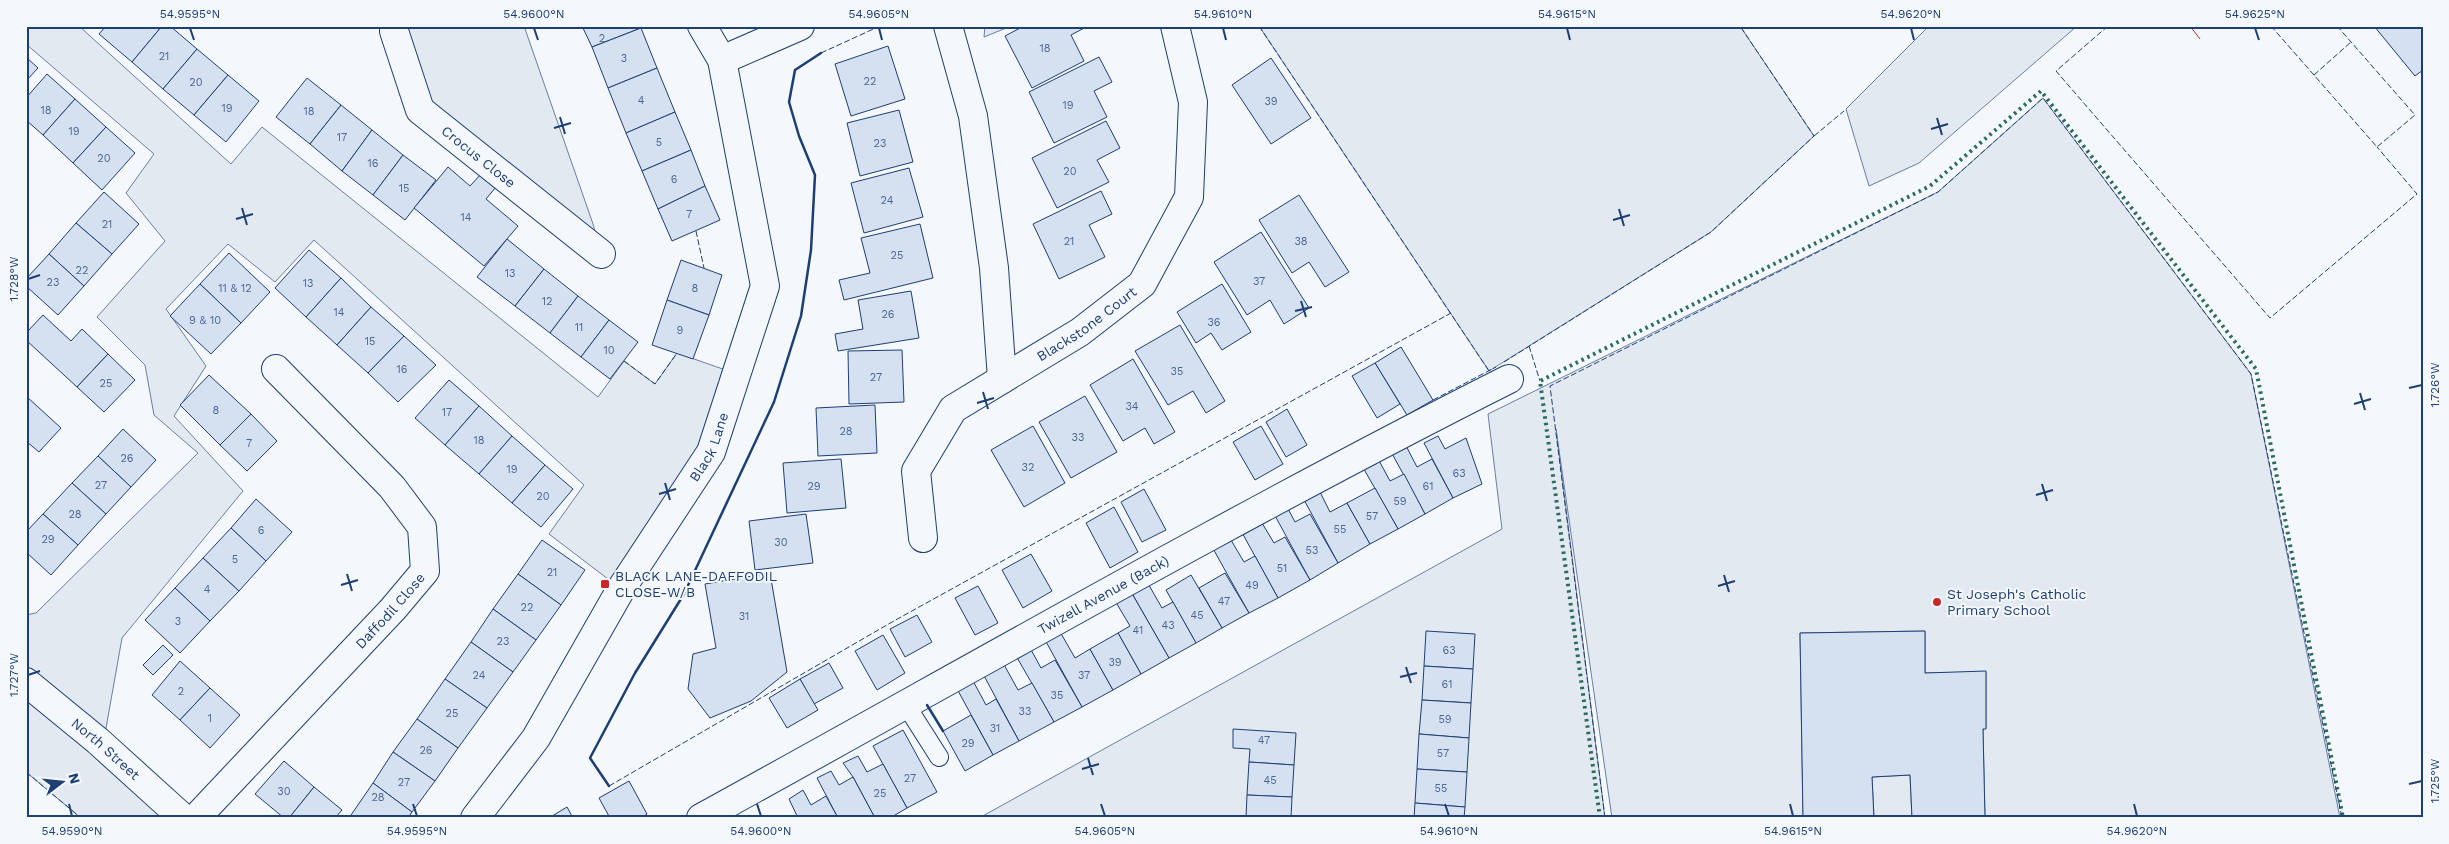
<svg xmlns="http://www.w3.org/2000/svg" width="2449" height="844" font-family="'Work Sans',sans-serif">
  <rect width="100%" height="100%" fill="#f4f7fb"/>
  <g fill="#e3e9f0" stroke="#687fa3">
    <polygon points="26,26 79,26 231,164 262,127 598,397 624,361 655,384 677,353 737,374 711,452 621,589 549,534 584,485 314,240 275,282 228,244 166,309 206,366 174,416 243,491 122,638 103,745 183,818 81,818 26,772 26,615 36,613 198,453 154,415 145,365 97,317 165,241 126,193 154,154 26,44"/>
    <polygon points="404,26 524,26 593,224 601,254 420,110"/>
    <polygon points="985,26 1011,26 984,37"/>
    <polygon points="1259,26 1740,26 1814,136 1711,232 1489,371"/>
    <polygon points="1929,26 2077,26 1919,163 1869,186 1846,109"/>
    <polygon points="2043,98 2251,374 2340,818 1985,818 1983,729 1986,728 1986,672 1925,673 1925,631 1800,633 1803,818 1612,818 1556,429 1605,818 979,818 1502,529 1488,414 1938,192"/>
    <polygon points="1910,775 1912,818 1874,818 1872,777"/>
  </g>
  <g fill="#d5e0f0" stroke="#1d3f73">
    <polygon points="106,26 162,26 132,62 99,34"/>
    <polygon points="162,26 170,26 197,49 163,89 132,62"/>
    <polygon points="582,26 641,26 641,28 592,47"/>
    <polygon points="1024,26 1088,26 1071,35 1084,61 1032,88 1005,36"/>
    <polygon points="2374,26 2423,26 2423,70 2415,76"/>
    <polygon points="641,28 657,68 608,88 592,47"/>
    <polygon points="888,46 905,99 851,116 835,64"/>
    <polygon points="197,49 228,75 194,115 163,89"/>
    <polygon points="26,57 38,68 26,81"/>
    <polygon points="1099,57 1112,82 1094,91 1107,117 1054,143 1029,92"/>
    <polygon points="1271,58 1311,118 1271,144 1232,85"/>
    <polygon points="657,68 675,112 626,133 608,88"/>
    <polygon points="47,74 75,99 43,135 26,120 26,98"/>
    <polygon points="228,75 259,101 226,142 194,115"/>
    <polygon points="307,78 341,105 310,144 276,117"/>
    <polygon points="75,99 106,127 73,163 43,135"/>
    <polygon points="341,105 372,130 342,171 310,144"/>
    <polygon points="899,110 913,162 860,176 847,123"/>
    <polygon points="675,112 691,150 642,171 626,133"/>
    <polygon points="1106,121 1120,148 1097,160 1109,182 1057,208 1032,158"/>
    <polygon points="106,127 135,153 102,190 73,163"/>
    <polygon points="372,130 403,155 373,195 342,171"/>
    <polygon points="691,150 705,186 658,209 642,171"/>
    <polygon points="403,155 436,180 405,220 373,195"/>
    <polygon points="448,167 470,186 481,174 496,187 486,199 518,226 484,266 414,208"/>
    <polygon points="909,168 923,217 864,233 851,183"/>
    <polygon points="705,186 720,220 672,241 658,209"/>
    <polygon points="1101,191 1112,214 1089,225 1105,257 1059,279 1033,224"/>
    <polygon points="104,192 139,224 112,254 76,223"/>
    <polygon points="1299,195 1349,272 1325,287 1309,262 1292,273 1259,220"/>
    <polygon points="76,223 112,254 84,286 49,254"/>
    <polygon points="920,224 933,278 844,300 839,280 870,273 861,238"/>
    <polygon points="1261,232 1309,308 1284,324 1270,300 1247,315 1214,262"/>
    <polygon points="507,239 544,269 515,306 477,277"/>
    <polygon points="309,250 341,278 306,317 275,288"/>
    <polygon points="229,253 270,292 241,323 200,284"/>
    <polygon points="49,254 84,286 58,315 26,286 26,279"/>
    <polygon points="681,260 722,275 709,315 667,300"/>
    <polygon points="544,269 578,296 550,333 515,306"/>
    <polygon points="341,278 371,307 337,345 306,317"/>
    <polygon points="200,284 241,323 211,354 170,316"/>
    <polygon points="1222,284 1251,332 1222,350 1211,333 1196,343 1177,312"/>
    <polygon points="911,291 919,338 838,351 835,334 863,329 858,300"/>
    <polygon points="578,296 609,320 581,357 550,333"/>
    <polygon points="667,300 709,315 693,359 652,345"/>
    <polygon points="371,307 404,336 368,373 337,345"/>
    <polygon points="43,315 71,341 82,329 108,354 77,387 26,340 26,333"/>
    <polygon points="609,320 638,342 610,379 581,357"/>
    <polygon points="1180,325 1225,401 1206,413 1193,391 1168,405 1135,351"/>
    <polygon points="404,336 436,365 398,402 368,373"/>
    <polygon points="1401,347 1433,400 1407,415 1375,363"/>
    <polygon points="902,350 904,402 849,404 848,351"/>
    <polygon points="108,354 135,380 104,412 77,387"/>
    <polygon points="1133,359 1175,432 1154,444 1145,428 1123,441 1090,385"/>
    <polygon points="1375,363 1400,404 1377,418 1352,376"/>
    <polygon points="209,375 251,414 220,445 180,405"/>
    <polygon points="449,380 479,406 445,445 415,418"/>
    <polygon points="26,396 61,428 39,452 26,441"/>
    <polygon points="1085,396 1117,452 1071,478 1039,422"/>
    <polygon points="875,405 877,453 818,456 816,408"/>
    <polygon points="479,406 512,436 479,474 445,445"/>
    <polygon points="1287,409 1307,445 1286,457 1266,422"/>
    <polygon points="251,414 277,441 247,471 220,445"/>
    <polygon points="1033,426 1065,483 1024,507 991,450"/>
    <polygon points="1261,426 1283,464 1255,480 1233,442"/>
    <polygon points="123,429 156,460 131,487 98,456"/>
    <polygon points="512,436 545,465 512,503 479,474"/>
    <polygon points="1438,436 1445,449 1466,438 1482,484 1453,498 1424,443"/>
    <polygon points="1403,440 1417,467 1432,459 1453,498 1425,514 1389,448"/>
    <polygon points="1376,455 1390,481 1404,474 1425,514 1398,529 1361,464"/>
    <polygon points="98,456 131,487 106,514 72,483"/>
    <polygon points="841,459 846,508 787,513 783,463"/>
    <polygon points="545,465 573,489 541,527 512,503"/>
    <polygon points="72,483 106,514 78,545 43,514"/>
    <polygon points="1318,488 1330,512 1347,503 1370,544 1338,563 1302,496"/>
    <polygon points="1375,488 1398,529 1370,544 1347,503"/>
    <polygon points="1144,489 1166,530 1142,542 1121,502"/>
    <polygon points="256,499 292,532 266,561 231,528"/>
    <polygon points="1286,505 1295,522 1310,514 1338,563 1310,580 1273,512"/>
    <polygon points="1114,507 1138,552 1110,568 1086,523"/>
    <polygon points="43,514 78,545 51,575 26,552 26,532"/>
    <polygon points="806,514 813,563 755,570 749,521"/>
    <polygon points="1259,518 1274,543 1285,537 1310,580 1278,598 1240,529"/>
    <polygon points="231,528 266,561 239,591 203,558"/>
    <polygon points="1228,535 1244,562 1255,556 1278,598 1249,613 1211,545"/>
    <polygon points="542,540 585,570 561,605 518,574"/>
    <polygon points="1031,554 1052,591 1023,608 1002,570"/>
    <polygon points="203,558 239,591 210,621 175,588"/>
    <polygon points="770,573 787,672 751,701 710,718 688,689 693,654 716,648 705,584"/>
    <polygon points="1225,573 1249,613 1222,628 1199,588"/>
    <polygon points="518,574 561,605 536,640 493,609"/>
    <polygon points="1191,575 1222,628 1196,643 1166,590"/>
    <polygon points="1146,580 1162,608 1173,602 1196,643 1169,658 1130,590"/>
    <polygon points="978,586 998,623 975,635 955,598"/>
    <polygon points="175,588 210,621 180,653 145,620"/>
    <polygon points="1130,590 1169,658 1141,674 1118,633 1130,626 1114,599"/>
    <polygon points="493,609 536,640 513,672 471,642"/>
    <polygon points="917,615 932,642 905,657 890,629"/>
    <polygon points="1059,630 1075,658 1090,649 1113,690 1082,707 1044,638"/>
    <polygon points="1426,631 1475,634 1473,669 1424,666"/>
    <polygon points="1925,631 1925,673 1986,671 1986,729 1983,729 1985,818 1912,818 1910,775 1872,777 1874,818 1803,818 1800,633"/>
    <polygon points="1118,633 1141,674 1113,690 1090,649"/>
    <polygon points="883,635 905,673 877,690 855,651"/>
    <polygon points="471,642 513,672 487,708 445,679"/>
    <polygon points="163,645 173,655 153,675 143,665"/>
    <polygon points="1029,646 1041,668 1055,660 1082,707 1054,722 1015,654"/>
    <polygon points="180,661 210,688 180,720 152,695"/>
    <polygon points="1002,661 1018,690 1032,683 1054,722 1019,741 982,672"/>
    <polygon points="829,663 843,688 814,704 800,679"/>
    <polygon points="1424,666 1473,669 1471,703 1422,700"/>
    <polygon points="445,679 487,708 458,748 417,719"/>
    <polygon points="800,679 818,710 787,728 769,698"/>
    <polygon points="972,679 986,705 996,699 1019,741 993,755 956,687"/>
    <polygon points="210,688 240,715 210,748 180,720"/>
    <polygon points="1422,700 1471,703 1469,738 1419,734"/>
    <polygon points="971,715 993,755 965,771 943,731"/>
    <polygon points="417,719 458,748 435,781 393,752"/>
    <polygon points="1233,729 1296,733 1294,765 1249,762 1250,749 1233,748"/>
    <polygon points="903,730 937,792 907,808 873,746"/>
    <polygon points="1419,734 1469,738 1467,772 1417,769"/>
    <polygon points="393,752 435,781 412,812 373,783"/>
    <polygon points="858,756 867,772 883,764 907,808 890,818 875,818 853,777 843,763"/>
    <polygon points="284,761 314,787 289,818 284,818 255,794"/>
    <polygon points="1249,762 1294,765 1292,797 1247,795"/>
    <polygon points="1417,769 1467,772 1465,807 1415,803"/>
    <polygon points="831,771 839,785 853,777 875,818 838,818 817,778"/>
    <polygon points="629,781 647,814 641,818 610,818 599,798"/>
    <polygon points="373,783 412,812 408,818 349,818"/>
    <polygon points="314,787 342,810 335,818 289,818"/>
    <polygon points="803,790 811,805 826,796 838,818 798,818 789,799"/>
    <polygon points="1247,795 1292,797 1291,818 1246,818"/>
    <polygon points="1415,803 1465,807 1464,818 1414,818"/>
    <polygon points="567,807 573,818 549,818"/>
  </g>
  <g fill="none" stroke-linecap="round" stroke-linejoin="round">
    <g stroke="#1d3f73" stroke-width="20">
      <polyline id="lane" points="906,705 939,757"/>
    </g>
    <g stroke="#1d3f73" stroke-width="30">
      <g id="street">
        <polyline points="948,26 973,116 994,268 1002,379"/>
        <path id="s1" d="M 394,31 L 420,110 L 601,254"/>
        <polyline points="722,60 800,26"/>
        <path id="s2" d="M 923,538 L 916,471 L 953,409 L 1080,332 L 1142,284 L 1189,197 L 1193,102 L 1175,26"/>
        <path id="s3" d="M 196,818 L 393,609 L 425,571 L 422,527 L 392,487 L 276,369"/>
        <path id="s4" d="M 475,818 L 536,738 L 621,589 L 711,452 L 765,286 L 722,60 L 702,26"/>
        <path id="s5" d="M 701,818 C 970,670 1235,517 1509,379"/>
      </g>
    </g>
    <g stroke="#1d3f73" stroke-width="30">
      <g id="secondary">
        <path id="s6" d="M 26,682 L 98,741 L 183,818"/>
      </g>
    </g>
    <use href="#lane" stroke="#f4f7fb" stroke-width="18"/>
    <use href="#street" stroke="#f4f7fb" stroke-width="28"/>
    <use href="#secondary" stroke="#f4f7fb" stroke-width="28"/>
    <polyline stroke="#2c6c60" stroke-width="4" stroke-dasharray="2.5 4" stroke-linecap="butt" points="1600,818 1540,381 1930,186 2041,91 2256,369 2343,818"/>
    <g stroke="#1d3f73" stroke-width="1" stroke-dasharray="6 2.5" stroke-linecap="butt">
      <polyline points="1259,26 1489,371"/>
      <polyline points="2108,26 2056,71 2270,318 2417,194 2377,147"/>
      <polyline points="2271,26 2377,147 2415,115 2337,26"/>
      <polyline points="821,53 880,26"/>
      <polyline points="2314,75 2351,42"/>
      <polyline points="1814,136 1844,111"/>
      <polyline points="696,231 704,268"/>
      <polyline points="1529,346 1540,381"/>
      <polyline points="624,361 655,384 677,353"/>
      <polyline points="1504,362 1711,232 1814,136 1740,26"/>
      <polyline points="1433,400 1496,367"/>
      <polyline points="26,772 81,818"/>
      <polyline points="609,786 892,622 1451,313"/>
      <polyline points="1605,818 1550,386 1938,192 2043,98 2251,374 2342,818"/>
    </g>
    <g stroke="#1d3f73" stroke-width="2.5">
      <polyline points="927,705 943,731"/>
      <polyline points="609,786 590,758 635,673 684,594 774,402 801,316 811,250 815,175 799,136 789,102 795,70 821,53"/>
    </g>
    <polyline stroke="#c62828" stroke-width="1" stroke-dasharray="18 4 2.5 4" stroke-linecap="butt" points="2190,26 2200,39"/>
  </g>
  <path fill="none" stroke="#1d3f73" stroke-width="2" d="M 190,28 L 194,40M 534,28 L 538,40M 879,28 L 882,40M 1223,28 L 1226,40M 1567,28 L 1570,40M 1911,28 L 1914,40M 2255,28 L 2259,40M 560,117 L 565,134M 1937,118 L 1942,135M 554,128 L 571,123M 1931,129 L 1948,124M 242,208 L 247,225M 1619,209 L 1624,226M 236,219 L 253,214M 1613,220 L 1630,215M 28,279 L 40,275M 1301,301 L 1306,317M 1295,311 L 1312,307M 2409,388 L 2422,385M 983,392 L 988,409M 2360,393 L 2365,410M 977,403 L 994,398M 2354,404 L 2371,399M 665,483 L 670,500M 2042,484 L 2047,501M 659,494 L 676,489M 2036,495 L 2053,490M 347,574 L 352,591M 1724,575 L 1729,592M 341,585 L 358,580M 1718,586 L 1735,581M 1406,667 L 1411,683M 28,675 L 40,671M 1400,677 L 1417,673M 1088,758 L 1093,775M 1082,769 L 1099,764M 2409,784 L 2422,781M 69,804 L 72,816M 413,804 L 417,816M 757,804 L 761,816M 1101,804 L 1105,816M 1445,804 L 1449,816M 1790,804 L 1793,816M 2134,804 L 2137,816"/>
  <g fill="#c62828" stroke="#f4f7fb" stroke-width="2">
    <rect x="600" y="579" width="10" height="10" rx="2.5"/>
    <circle cx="1937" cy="602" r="5"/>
  </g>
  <g text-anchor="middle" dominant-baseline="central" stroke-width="4" stroke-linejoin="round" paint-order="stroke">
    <g font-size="11" fill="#4b6792">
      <text x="602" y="38">2</text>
      <text x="1045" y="48">18</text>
      <text x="164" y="56">21</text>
      <text x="624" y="58">3</text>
      <text x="870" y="81">22</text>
      <text x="196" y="82">20</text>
      <text x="641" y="100">4</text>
      <text x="1271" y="101">39</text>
      <text x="1068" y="105">19</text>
      <text x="227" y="108">19</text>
      <text x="46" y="110">18</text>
      <text x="309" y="111">18</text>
      <text x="74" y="131">19</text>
      <text x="342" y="137">17</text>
      <text x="659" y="142">5</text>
      <text x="880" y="143">23</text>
      <text x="104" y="158">20</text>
      <text x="373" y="163">16</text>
      <text x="1070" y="171">20</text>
      <text x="674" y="179">6</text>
      <text x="404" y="188">15</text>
      <text x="887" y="200">24</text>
      <text x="689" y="214">7</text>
      <text x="466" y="217">14</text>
      <text x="107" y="224">21</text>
      <text x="1069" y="241">21</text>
      <text x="1301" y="241">38</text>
      <text x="897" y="255">25</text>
      <text x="82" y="270">22</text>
      <text x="510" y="273">13</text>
      <text x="1259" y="281">37</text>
      <text x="53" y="282">23</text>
      <text x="308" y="283">13</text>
      <text x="235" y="288">11 &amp; 12</text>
      <text x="695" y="288">8</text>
      <text x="547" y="301">12</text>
      <text x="339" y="312">14</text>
      <text x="888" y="314">26</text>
      <text x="205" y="320">9 &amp; 10</text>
      <text x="1214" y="322">36</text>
      <text x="579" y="327">11</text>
      <text x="680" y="330">9</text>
      <text x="370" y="341">15</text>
      <text x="609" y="350">10</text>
      <text x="402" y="369">16</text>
      <text x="1177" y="371">35</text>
      <text x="876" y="377">27</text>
      <text x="106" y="383">25</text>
      <text x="1132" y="406">34</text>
      <text x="216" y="410">8</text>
      <text x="447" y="412">17</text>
      <text x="846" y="431">28</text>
      <text x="1078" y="437">33</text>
      <text x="479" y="440">18</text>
      <text x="249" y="443">7</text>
      <text x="127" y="458">26</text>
      <text x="1028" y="467">32</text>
      <text x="512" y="469">19</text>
      <text x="1459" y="473">63</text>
      <text x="101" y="485">27</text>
      <text x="814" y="486">29</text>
      <text x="1428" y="486">61</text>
      <text x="543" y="496">20</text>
      <text x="1400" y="501">59</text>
      <text x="75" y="514">28</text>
      <text x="1372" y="516">57</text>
      <text x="1340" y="529">55</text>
      <text x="261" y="530">6</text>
      <text x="48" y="539">29</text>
      <text x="781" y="542">30</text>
      <text x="1312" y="550">53</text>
      <text x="235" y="559">5</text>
      <text x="1282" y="568">51</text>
      <text x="552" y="572">21</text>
      <text x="1252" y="585">49</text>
      <text x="207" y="589">4</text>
      <text x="1224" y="601">47</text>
      <text x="527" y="607">22</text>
      <text x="1197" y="615">45</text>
      <text x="744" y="616">31</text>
      <text x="178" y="621">3</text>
      <text x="1168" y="625">43</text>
      <text x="1138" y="630">41</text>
      <text x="503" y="641">23</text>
      <text x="1449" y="650">63</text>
      <text x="1115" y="662">39</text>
      <text x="479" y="675">24</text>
      <text x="1084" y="675">37</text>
      <text x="1447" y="684">61</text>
      <text x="181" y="691">2</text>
      <text x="1057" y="695">35</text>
      <text x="1025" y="711">33</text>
      <text x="452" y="713">25</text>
      <text x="210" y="718">1</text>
      <text x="1445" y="719">59</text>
      <text x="995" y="728">31</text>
      <text x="1264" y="740">47</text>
      <text x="968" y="743">29</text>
      <text x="426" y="750">26</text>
      <text x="1443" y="753">57</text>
      <text x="910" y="778">27</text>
      <text x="1270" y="780">45</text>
      <text x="404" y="782">27</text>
      <text x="1441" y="788">55</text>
      <text x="284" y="791">30</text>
      <text x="880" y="793">25</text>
      <text x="378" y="797">28</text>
    </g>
    <g font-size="14" fill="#1d3f73" stroke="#f4f7fb">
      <text stroke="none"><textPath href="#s1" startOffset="158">Crocus Close</textPath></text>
      <text stroke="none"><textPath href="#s2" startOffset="298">Blackstone Court</textPath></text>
      <text stroke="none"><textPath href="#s4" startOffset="440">Black Lane</textPath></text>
      <text stroke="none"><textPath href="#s5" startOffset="460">Twizell Avenue (Back)</textPath></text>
      <text stroke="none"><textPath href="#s3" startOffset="284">Daffodil Close</textPath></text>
      <text stroke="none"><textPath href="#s6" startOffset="104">North Street</textPath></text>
    </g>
    <g font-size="14" fill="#1d3f73" stroke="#f4f7fb" text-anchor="start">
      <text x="615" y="576">BLACK LANE-DAFFODIL<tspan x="615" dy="16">CLOSE-W/B</tspan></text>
      <text x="1947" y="594">St Joseph's Catholic<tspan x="1947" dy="16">Primary School</tspan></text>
    </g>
  </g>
  <rect width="2449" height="844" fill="none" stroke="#f4f7fb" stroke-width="55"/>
  <g transform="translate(62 782) rotate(74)" stroke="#f4f7fb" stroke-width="4" paint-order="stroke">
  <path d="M0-4L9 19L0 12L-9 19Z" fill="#1d3f73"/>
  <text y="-8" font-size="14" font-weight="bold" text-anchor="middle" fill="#1d3f73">N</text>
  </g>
  <rect x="28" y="28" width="2394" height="788" fill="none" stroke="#1d3f73" stroke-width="2"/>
  <g font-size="12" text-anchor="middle" fill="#1d3f73">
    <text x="190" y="18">54.9595°N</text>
    <text x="534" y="18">54.9600°N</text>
    <text x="879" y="18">54.9605°N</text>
    <text x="1223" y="18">54.9610°N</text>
    <text x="1567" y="18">54.9615°N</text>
    <text x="1911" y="18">54.9620°N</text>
    <text x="2255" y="18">54.9625°N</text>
    <text transform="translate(14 279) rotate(-90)" y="4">1.728°W</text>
    <text transform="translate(2435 385) rotate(-90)" y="4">1.726°W</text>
    <text transform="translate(14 675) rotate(-90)" y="4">1.727°W</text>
    <text transform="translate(2435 781) rotate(-90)" y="4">1.725°W</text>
    <text x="72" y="835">54.9590°N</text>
    <text x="417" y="835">54.9595°N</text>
    <text x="761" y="835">54.9600°N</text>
    <text x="1105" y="835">54.9605°N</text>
    <text x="1449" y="835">54.9610°N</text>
    <text x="1793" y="835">54.9615°N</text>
    <text x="2137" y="835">54.9620°N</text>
  </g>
</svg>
